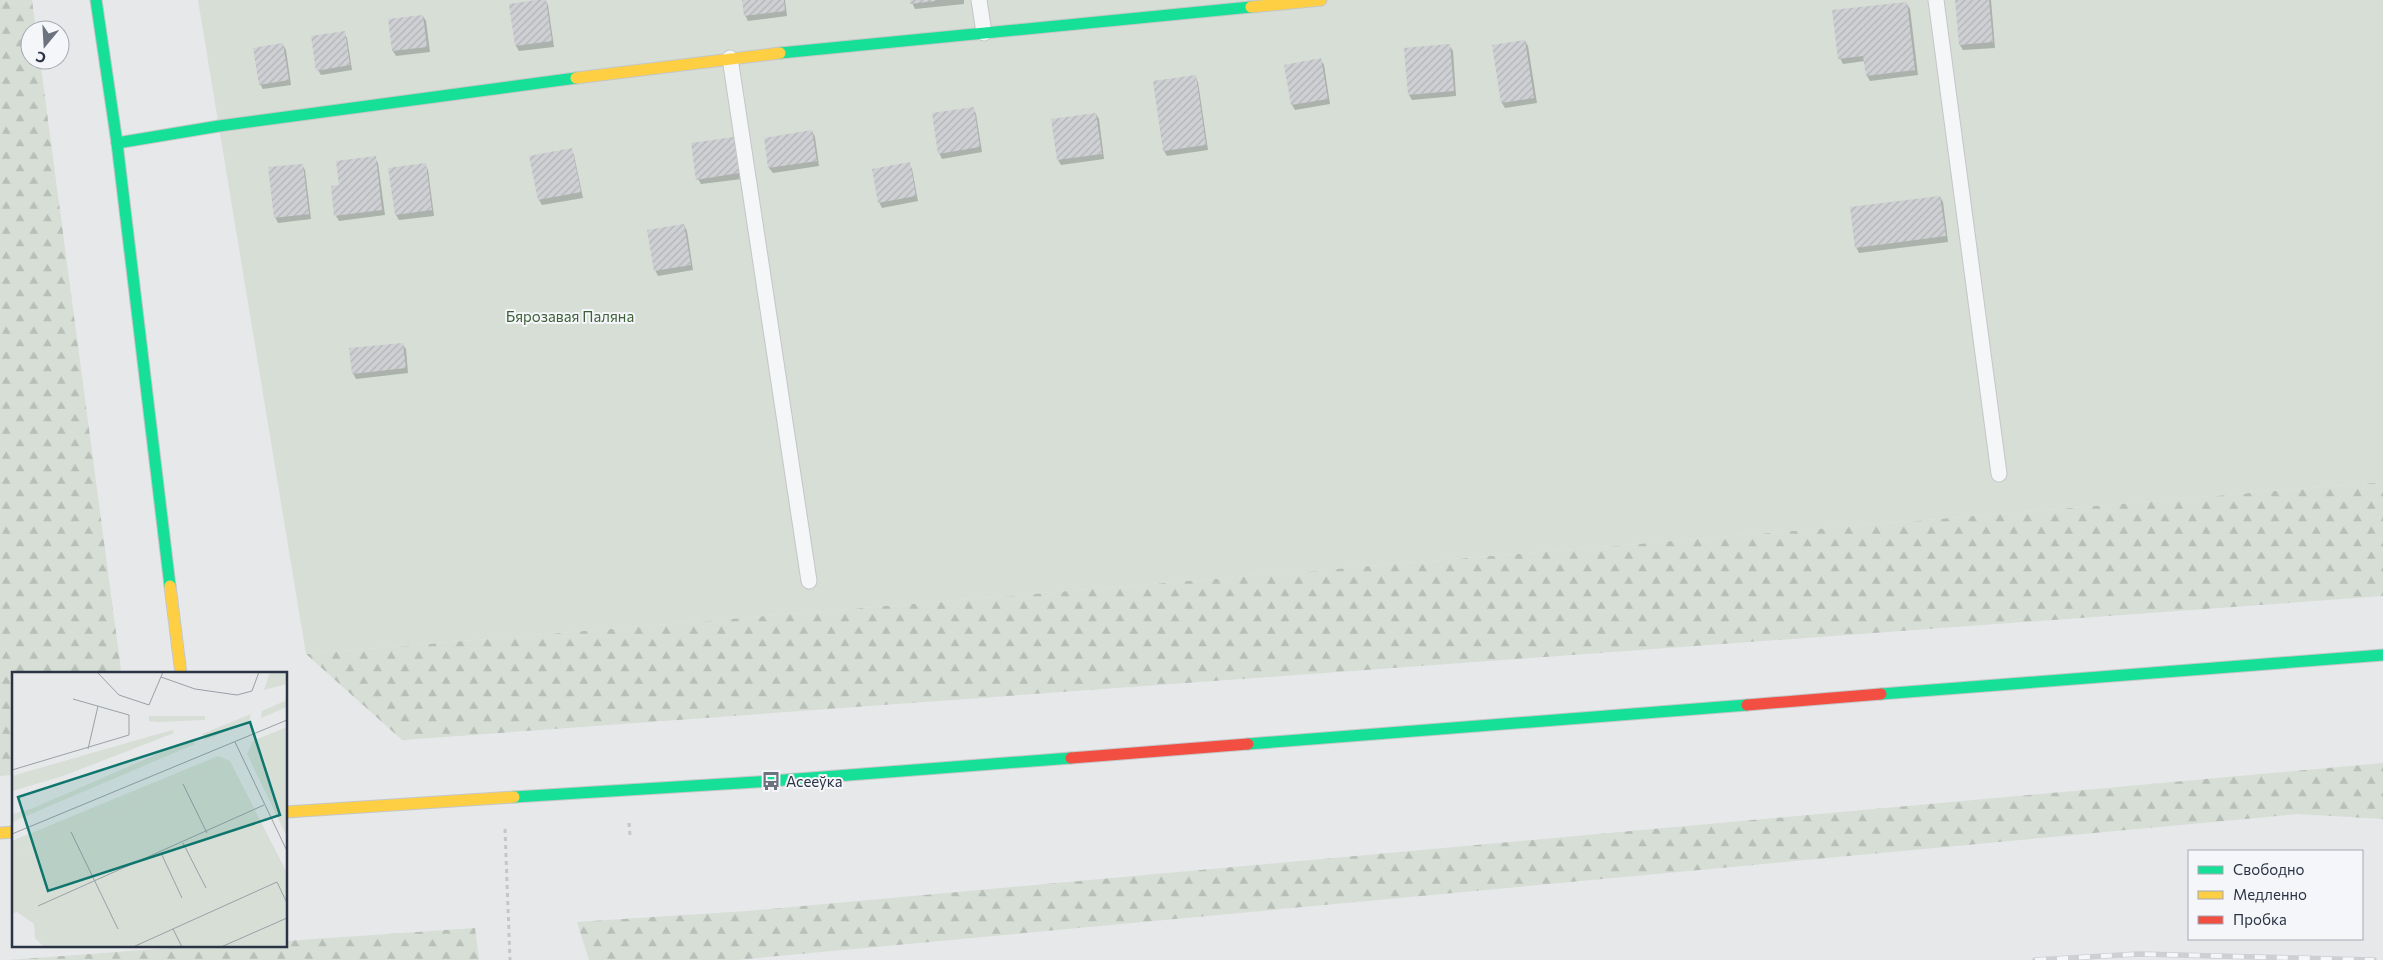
<svg xmlns="http://www.w3.org/2000/svg" width="2383" height="960" font-family="Commissioner,sans-serif">
  <defs>
    <pattern id="forest-firs" width="22" height="20" patternUnits="userSpaceOnUse" patternTransform="scale(1.25)"><rect width="22" height="20" fill="#d6ded6"/><path d="M5 1l3.5 6h-7zM16 11l3.5 6h-7z" fill="#b8bfb9"/></pattern>
    <pattern id="building-hatch" width="6" height="6" patternUnits="userSpaceOnUse" patternTransform="scale(1.25)"><rect width="6" height="6" fill="#ced0d3"/><path d="M-1 1l2-2M0 6l6-6M5 7l2-2" fill="none" stroke="#b1b3b6"/></pattern>
  </defs>
  <rect width="100%" height="100%" fill="#e6e8ea"/>
  <g fill="url(#forest-firs)">
    <polygon points="0,0 32,0 36,30 30,30 30,60 40,60 121,670 119,674 14,674 14,775 0,776"/>
    <polygon points="2383,482 2383,596 402,740 306,654"/>
    <polygon points="2383,763 2383,819 2298,814 736,960 589,960 577,922 747,911"/>
    <polygon points="475,928 479,960 8,960 198,946 286,946 286,941"/>
  </g>
  <polygon fill="#d6ded6" points="198,0 2383,0 2383,482 306,654"/>
  <g fill="#0003">
    <polygon points="545,0 548,5 554,47 519,51 516,46 510,5"/>
    <polygon points="743,0 785,0 787,16 748,21 745,15"/>
    <polygon points="911,0 964,0 964,4 915,9"/>
    <polygon points="1956,0 1991,0 1995,48 1963,50 1960,45"/>
    <polygon points="1906,3 1910,9 1918,75 1870,81 1867,76 1865,61 1843,64 1840,58"/>
    <polygon points="423,16 426,21 430,52 396,56 393,51"/>
    <polygon points="344,32 347,38 352,70 321,75 318,70"/>
    <polygon points="1525,41 1528,46 1537,103 1505,108 1502,103 1493,46"/>
    <polygon points="283,45 286,50 291,85 263,89 260,84"/>
    <polygon points="1449,45 1453,51 1456,96 1412,100 1409,95"/>
    <polygon points="1320,59 1324,65 1330,104 1295,110 1292,105 1285,66"/>
    <polygon points="1195,77 1198,82 1208,150 1167,156 1164,151"/>
    <polygon points="973,108 976,114 982,152 942,159 939,153"/>
    <polygon points="1096,114 1099,119 1104,159 1061,165 1058,160"/>
    <polygon points="812,131 815,137 819,166 773,173 769,168 765,139"/>
    <polygon points="734,139 737,144 742,179 701,184 698,179"/>
    <polygon points="571,149 574,155 583,198 542,205 539,200 530,157"/>
    <polygon points="375,158 378,163 385,215 339,221 336,216 340,186"/>
    <polygon points="909,163 912,169 918,201 882,208 879,202"/>
    <polygon points="302,165 305,170 311,219 278,223 275,217"/>
    <polygon points="425,165 428,170 434,216 399,220 396,215 390,169"/>
    <polygon points="1940,197 1943,202 1948,242 1859,253 1856,247"/>
    <polygon points="684,225 687,231 693,270 658,276 655,270"/>
    <polygon points="402,344 406,349 408,373 356,379 353,373"/>
  </g>
  <g fill="url(#building-hatch)">
    <polygon points="536,0 546,0 552,41 515,46 509,4"/>
    <polygon points="742,0 784,0 785,11 744,16"/>
    <polygon points="910,0 935,0 935,1 910,4"/>
    <polygon points="1955,0 1989,0 1993,42 1959,45"/>
    <polygon points="1907,2 1915,70 1866,76 1863,56 1838,59 1832,10"/>
    <polygon points="423,15 427,47 392,51 388,19"/>
    <polygon points="345,31 350,65 316,71 311,36"/>
    <polygon points="1525,40 1534,98 1501,103 1492,45"/>
    <polygon points="283,43 289,80 259,85 253,48"/>
    <polygon points="1450,44 1454,91 1408,95 1404,48"/>
    <polygon points="1321,58 1328,99 1291,105 1284,65"/>
    <polygon points="1196,75 1206,145 1163,151 1153,81"/>
    <polygon points="974,107 980,147 938,154 932,113"/>
    <polygon points="1096,113 1102,154 1057,160 1051,119"/>
    <polygon points="812,130 817,161 768,168 764,138"/>
    <polygon points="734,137 739,173 696,180 691,143"/>
    <polygon points="572,148 581,192 538,200 529,156"/>
    <polygon points="376,156 382,210 334,216 331,186 339,185 336,161"/>
    <polygon points="910,162 916,196 878,203 872,169"/>
    <polygon points="426,163 432,210 395,215 388,168"/>
    <polygon points="303,164 309,214 274,218 268,167"/>
    <polygon points="1940,196 1946,236 1855,248 1850,207"/>
    <polygon points="684,224 691,265 654,271 647,230"/>
    <polygon points="403,343 406,368 352,374 349,348"/>
  </g>
  <g fill="none" stroke-linecap="round" stroke-linejoin="round">
    <g stroke="#c4c6c8" stroke-width="17">
      <g id="lane">
        <polyline points="979,0 984,33"/>
        <polyline points="1936,0 1999,474"/>
        <polyline points="730,58 809,581"/>
      </g>
    </g>
    <g stroke="#c4c6c8" stroke-width="13">
      <g id="fast">
        <polyline points="96,0 117,143 170,586"/>
        <polyline points="780,53 1251,7"/>
        <polyline points="117,143 219,126 576,78"/>
        <polyline points="1881,694 2383,655"/>
        <polyline points="1248,744 1747,705"/>
        <polyline points="514,797 771,781 1071,758"/>
      </g>
    </g>
    <g stroke="#c4c6c8" stroke-width="13">
      <g id="slow">
        <polyline points="1251,7 1321,0"/>
        <polyline points="576,78 780,53"/>
        <polyline points="170,586 181,674"/>
        <polyline points="286,812 514,797"/>
        <polyline points="0,833 14,832"/>
      </g>
    </g>
    <g stroke="#c4c6c8" stroke-width="13">
      <g id="jam">
        <polyline points="1747,705 1881,694"/>
        <polyline points="1071,758 1248,744"/>
      </g>
    </g>
    <g stroke="#c5c6ca" stroke-width="3" stroke-dasharray="4 4" stroke-linecap="butt">
      <polyline points="629,823 630,835"/>
      <polyline points="505,829 510,960"/>
    </g>
    <use href="#lane" stroke="#f5f6f7" stroke-width="15"/>
    <use href="#fast" stroke="#16e098" stroke-width="11"/>
    <use href="#slow" stroke="#ffcf43" stroke-width="11"/>
    <use href="#jam" stroke="#f24e42" stroke-width="11"/>
    <g stroke="#cecfd2" stroke-width="5.5">
      <polyline id="rail" points="2035,960 2139,954 2374,960"/>
    </g>
    <use href="#rail" stroke="#f4f6f9" stroke-width="4" stroke-dasharray="11" stroke-linecap="butt"/>
  </g>
  <defs>
    <g id="bus-bare" transform="scale(1.5)"><path d="M-5-6H5V4H4V6H2V4H-2V6H-4V4H-5ZM-3.5-4V0h7V-4ZM-3.5 1.2v1.5H-2V1.2ZM2 1.2v1.5H3.5V1.2Z" fill="#6c737f" stroke="#f4f6f9" stroke-width="2.5" paint-order="stroke"/></g>
  </defs>
  <g fill-rule="evenodd">
    <use href="#bus-bare" x="771" y="781"/>
  </g>
  <g text-anchor="middle" dominant-baseline="central" stroke-width="4" stroke-linejoin="round" paint-order="stroke">
    <g font-size="15" fill="#3f6138" stroke="#f4f6f9">
      <text x="570" y="316">Бярозавая Паляна</text>
    </g>
    <g font-size="15" fill="#2b3445" stroke="#f4f6f9" text-anchor="start">
      <text x="786" y="781">Асееўка</text>
    </g>
  </g>
  <g transform="translate(12 672)">
    <rect width="275" height="275" fill="#e6e8ea"/>
    <path d="M 258,0 L 275,0 L 275,12 L 252,18 ZM 275,28 L 275,35 L 249,46 L 250,39 ZM 239,42 L 237,50 L 193,68 L 190,62 ZM 137,44 L 193,44 L 193,48 L 145,50 L 137,49 ZM 275,55 L 275,165 L 235,82 L 241,69 ZM 160,58 L 162,61 L 51,104 L 0,119 L 0,104 ZM 180,67 L 183,72 L 0,150 L 0,142 L 19,137 ZM 206,84 L 218,89 L 0,183 L 0,169 ZM 0,221 L 18,239 L 50,275 L 32,275 L 23,266 L 22,252 L 5,240 L 0,242 Z" fill="#d6ded6"/>
    <path d="M 218,89 L 275,201 L 275,275 L 50,275 L 0,221 L 0,183 Z" fill="#d6ded6"/>
    <path fill="none" stroke="#9ba0a8" stroke-width="1" d="M 85,0 L 107,23 L 137,33 L 151,0M 149,5 L 183,17 L 225,23 L 240,19 L 247,0M 223,70 L 275,179M 76,77 L 86,34M 0,98 L 117,63 L 117,43 L 61,27M 171,112 L 195,161M 59,160 L 106,257M 0,162 L 275,48M 171,171 L 194,216M 149,181 L 170,226M 26,234 L 252,133M 161,257 L 170,275M 121,275 L 265,210 L 275,231M 209,275 L 275,246"/>
    <path fill="#0f766e" fill-opacity="0.15" stroke="#0f766e" stroke-width="2.5" d="M 238,50 L 268,143 L 36,219 L 6,125 Z"/>
    <rect width="275" height="275" fill="none" stroke="#2b3445" stroke-width="2.5"/>
  </g>
  <rect x="2188" y="850" width="175" height="90" fill="#f4f6f9" stroke="#a4a8b1"/>
  <rect x="2198" y="866" width="25" height="8" fill="#16e098" stroke="#a4a8b1"/>
  <text x="2233" y="875" font-size="15" fill="#2b3445">Свободно</text>
  <rect x="2198" y="891" width="25" height="8" fill="#ffcf43" stroke="#a4a8b1"/>
  <text x="2233" y="900" font-size="15" fill="#2b3445">Медленно</text>
  <rect x="2198" y="916" width="25" height="8" fill="#f24e42" stroke="#a4a8b1"/>
  <text x="2233" y="925" font-size="15" fill="#2b3445">Пробка</text>
  <g transform="translate(45 45) rotate(198)"><circle r="24" fill="#f4f6f9" stroke="#a4a8b1"/>
  <path d="M0-4L9 19L0 12L-9 19Z" fill="#6c737f"/>
  <text y="-8" font-size="14" font-weight="bold" text-anchor="middle" fill="#2b3445">С</text>
  </g>
</svg>
